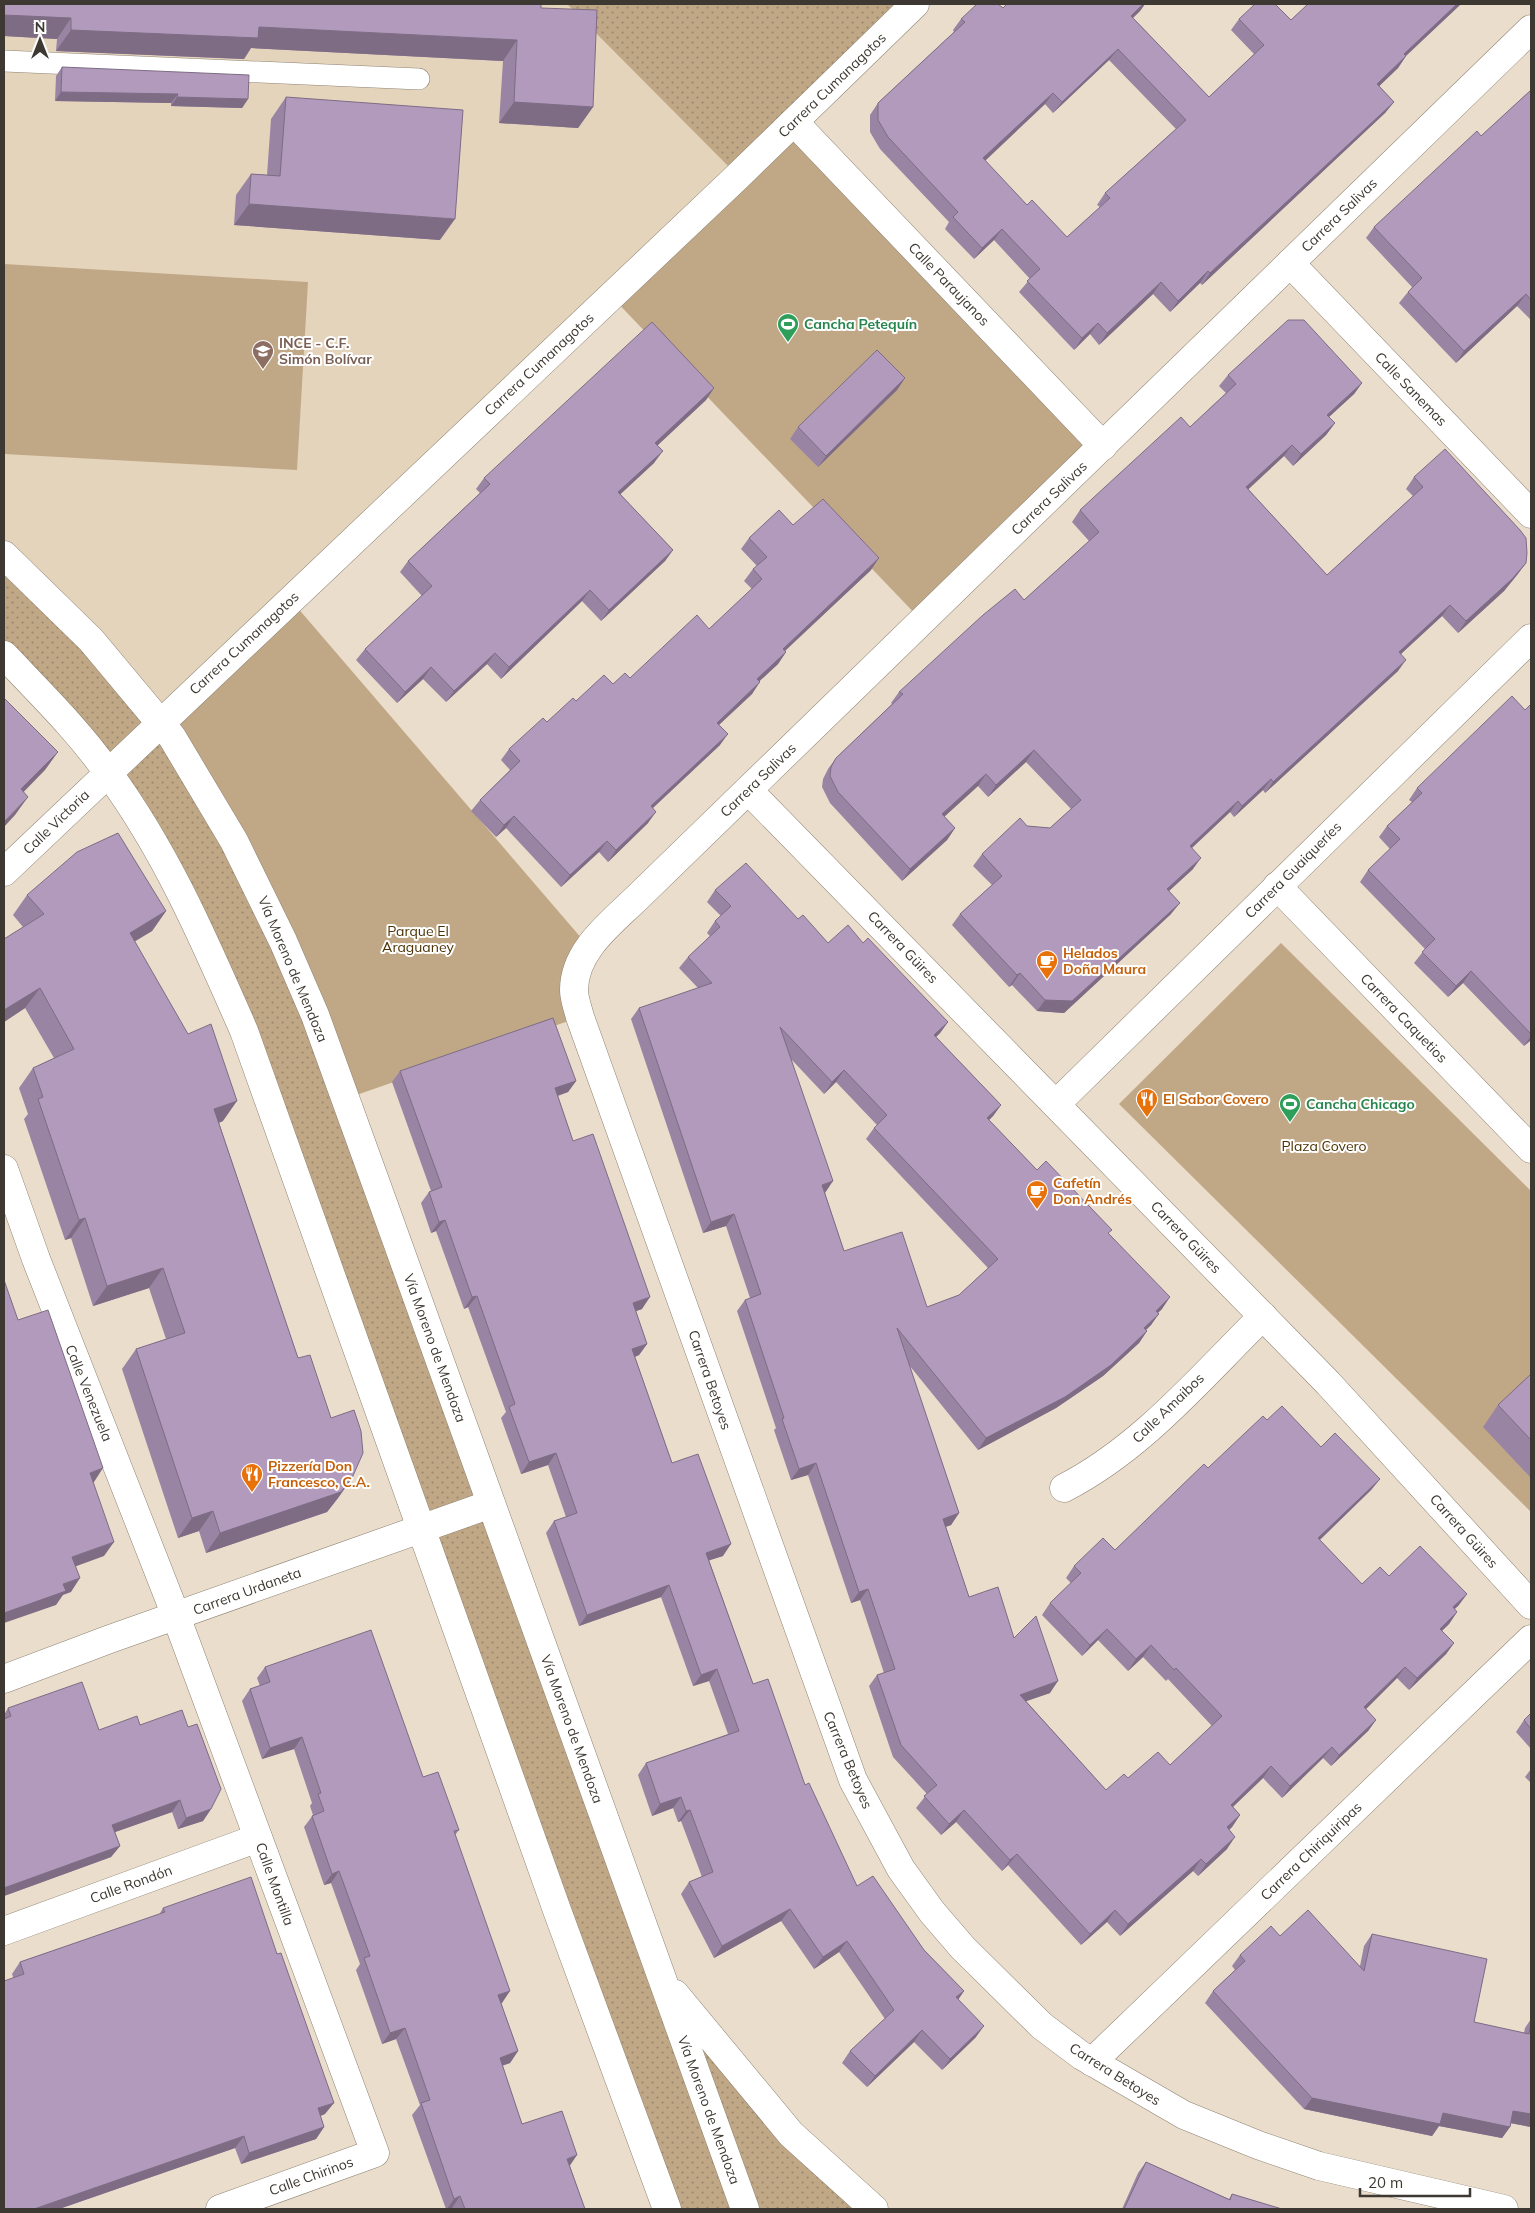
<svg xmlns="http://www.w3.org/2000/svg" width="1535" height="2213" font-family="Mulish,sans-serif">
  <defs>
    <pattern id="grass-dots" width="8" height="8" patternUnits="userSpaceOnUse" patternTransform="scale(1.25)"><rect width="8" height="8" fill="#c0a886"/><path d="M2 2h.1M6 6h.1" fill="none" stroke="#9d8a6e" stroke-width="1.8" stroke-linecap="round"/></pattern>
  </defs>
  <rect width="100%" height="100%" fill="#eaddcc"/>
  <polygon fill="#e5d4bc" points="4,4 567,4 732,169 161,715 4,547"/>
  <g fill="url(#grass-dots)">
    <polygon points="567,4 915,4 738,176"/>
    <polygon points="4,555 91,640 259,888 661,1976 874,2209 658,2209 383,1416 163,859 4,655"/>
  </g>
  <g fill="#c0a886">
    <polygon points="794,122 1103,446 922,621 611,296"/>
    <polygon points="4,264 308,282 297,470 4,454"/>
    <polygon points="290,599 589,947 580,1017 345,1099 315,1015 160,723"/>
    <polygon points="1281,943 1531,1191 1531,1512 1119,1104"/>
  </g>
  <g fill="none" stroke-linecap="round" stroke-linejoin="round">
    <g stroke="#8e8373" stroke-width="22">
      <polyline id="service" points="4,61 419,79"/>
    </g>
    <g stroke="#8e8373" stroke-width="29">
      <g id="minor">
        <polyline points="794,122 1103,446"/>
        <polyline points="1290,263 1531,514"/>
        <polyline points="4,555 91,640 172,737 234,841 283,941 315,1015 382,1200 745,2209"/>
        <path d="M 4,655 C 40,693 79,731 109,774 C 167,853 205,942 244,1031 L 558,1913 L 667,2209"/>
        <polyline points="748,790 1328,1383 1531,1605"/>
        <polyline points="4,872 738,176 915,4"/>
        <polyline points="1277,886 1531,1149"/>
        <polyline points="1056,1104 1531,638"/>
        <polyline points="4,1169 36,1259 176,1616 375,2153 220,2209"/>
        <path d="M 1064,1488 C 1142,1448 1201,1377 1263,1316"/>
        <polyline points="4,1679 110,1639 491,1504"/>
        <polyline points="4,1931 258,1838"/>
        <polyline points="675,1994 791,2134 874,2209"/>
        <polyline points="1092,2062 1531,1639"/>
        <path d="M 1504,2209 L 1319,2166 L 1258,2145 L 1184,2115 L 1082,2056 L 1042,2026 L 963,1948 L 932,1912 L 901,1869 L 853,1780 L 580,1017 C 578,1009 574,999 574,990 C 574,949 614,921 641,894 L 1531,29"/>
      </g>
    </g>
    <use href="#service" stroke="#fff" stroke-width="21"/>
    <use href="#minor" stroke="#fff" stroke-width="28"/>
  </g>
  <g fill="#9984a3" fill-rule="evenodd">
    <polygon points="4,4 541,8 593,107 578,128 499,123 503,61 251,48 244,59 56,51 57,39 4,36"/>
    <path d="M 1007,4 L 1145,4 L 1140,11 L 1133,18 L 1209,97 L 1254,54 L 1231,30 L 1239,19 L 1291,20 L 1308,4 L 1461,4 L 1406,56 L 1398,68 L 1379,86 L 1394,102 L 1385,113 L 1202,285 L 1200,283 L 1170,312 L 1153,294 L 1099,345 L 1090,334 L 1074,350 L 1019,292 L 1030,279 L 994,240 L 974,259 L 945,229 L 949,222 L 880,149 L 870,132 L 870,115 L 878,103 L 954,32 L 953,30 L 961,19 L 1003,8 ZM 1109,60 L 1176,129 L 1105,193 L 1097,205 L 1100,207 L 1067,237 L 1027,205 L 985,161 L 1045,104 L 1053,113 Z"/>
    <polygon points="62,67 248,99 242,108 171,106 171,103 55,101 56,76"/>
    <polygon points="1531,90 1531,320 1517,306 1456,363 1399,303 1408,292 1412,287 1366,238 1374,227 1481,136"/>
    <polygon points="286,97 440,240 234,225 236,195 251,174 267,175 271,119"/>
    <polygon points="1228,375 1362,383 1354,394 1329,417 1335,423 1326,435 1293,466 1284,456 1248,489 1327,575 1413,496 1406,489 1414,477 1526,563 1517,575 1504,591 1458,633 1442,616 1401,654 1398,671 1265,793 1263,790 1234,817 1230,812 1192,848 1193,869 1169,891 1171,914 1064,1013 1037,1011 1012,985 1009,987 952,925 960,914 992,885 973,866 982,854 1027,826 1050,828 1071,809 1026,762 988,797 978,786 944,817 955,828 947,840 902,881 830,803 822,787 823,779 828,769 836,758 892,704 891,703 899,692 1024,600 1089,541 1072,522 1080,510 1190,427 1226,393 1219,386"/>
    <polygon points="905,378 897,390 818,467 790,439 798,427"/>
    <polygon points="714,388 706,400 657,446 654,463 620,494 673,550 665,561 601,621 582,601 501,679 487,664 446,702 423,679 397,703 356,660 365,649 422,596 400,572 408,561 480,493 476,489 484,478"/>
    <polygon points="793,525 871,570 785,651 786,652 778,664 759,681 752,694 719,725 720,745 653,808 648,823 608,862 599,852 561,887 506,828 496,837 471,811 480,800 510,770 501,760 509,749 576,701 613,684 630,678 709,629 752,589 744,581 753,569 757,566 741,549 749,538"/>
    <polygon points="1531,704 1531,1040 1524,1046 1463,983 1448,997 1414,963 1425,949 1360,882 1368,870 1390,849 1379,837 1387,826 1412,802 1409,800 1417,788 1525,710"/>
    <path d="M 715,890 L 798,919 L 828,943 L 863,943 L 948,1022 L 940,1033 L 936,1037 L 1001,1105 L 993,1116 L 989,1120 L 1037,1170 L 1109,1234 L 1162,1309 L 1158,1313 L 1151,1325 L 1146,1330 L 1147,1331 L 1139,1343 L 1103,1376 L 1056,1408 L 978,1450 L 909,1365 L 959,1513 L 951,1525 L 946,1527 L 969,1597 L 1014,1638 L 1050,1693 L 1026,1701 L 1106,1790 L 1128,1778 L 1170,1765 L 1212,1726 L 1168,1679 L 1166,1681 L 1143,1657 L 1128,1671 L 1098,1640 L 1082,1656 L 1042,1615 L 1050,1603 L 1071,1583 L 1066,1578 L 1074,1566 L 1115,1550 L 1208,1468 L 1267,1420 L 1321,1447 L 1380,1479 L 1371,1490 L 1320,1540 L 1362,1584 L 1389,1576 L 1467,1594 L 1458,1606 L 1454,1609 L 1457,1612 L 1449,1624 L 1442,1631 L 1454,1643 L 1446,1654 L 1409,1690 L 1397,1678 L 1366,1709 L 1376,1720 L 1368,1731 L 1331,1766 L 1323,1758 L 1282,1798 L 1263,1778 L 1233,1807 L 1240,1815 L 1232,1827 L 1229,1830 L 1227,1849 L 1198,1876 L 1193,1871 L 1120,1936 L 1107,1922 L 1081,1945 L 1008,1865 L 1002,1871 L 956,1822 L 941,1835 L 916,1808 L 927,1794 L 893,1757 L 869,1686 L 877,1675 L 884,1673 L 860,1600 L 851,1603 L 808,1475 L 791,1480 L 774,1430 L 776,1428 L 737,1311 L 745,1300 L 750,1298 L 726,1226 L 703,1233 L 631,1019 L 639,1008 L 698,988 L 679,968 L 688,957 L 710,936 L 707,933 L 715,921 L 721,916 L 707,902 ZM 791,1059 L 824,1094 L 836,1082 L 877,1125 L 874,1128 L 866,1139 L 988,1268 L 959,1295 L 927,1307 L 844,1251 L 825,1193 Z"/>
    <polygon points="27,895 166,911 152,931 134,941 223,1121 219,1123 298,1358 352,1478 338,1498 327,1512 206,1553 199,1531 178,1538 122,1369 136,1349 166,1339 149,1288 93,1306 71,1238 65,1240 24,1119 28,1114 19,1088 33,1068 54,1058 25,1008 4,1022 4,939 23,927 13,915"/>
    <polygon points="400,1071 576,1081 568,1092 558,1096 573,1141 642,1309 636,1311 647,1344 639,1355 635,1357 672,1463 723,1556 709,1560 753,1684 857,1886 924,1950 964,1991 958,1999 976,2037 942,2070 914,2042 867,2087 842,2063 850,2051 885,2019 839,1952 814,1969 781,1921 714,1958 681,1894 689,1882 702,1877 681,1821 678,1822 673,1808 652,1816 638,1775 646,1763 728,1734 709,1681 693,1686 661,1597 579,1626 546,1533 554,1521 566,1517 548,1465 521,1474 501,1418 506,1412 468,1307 464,1309 436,1231 431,1233 421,1203 429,1192 431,1191 392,1082"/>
    <polygon points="1531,1374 1531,1478 1483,1427 1498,1405"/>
    <polygon points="265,1667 423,1777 459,1830 455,1835 502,2003 501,2003 518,2051 510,2063 502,2066 522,2124 570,2166 585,2209 453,2209 452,2208 446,2209 412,2115 420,2105 396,2039 382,2044 356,1970 360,1964 331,1883 324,1885 304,1827 313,1815 310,1806 312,1803 294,1749 262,1759 242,1701 250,1689 260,1686 257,1678"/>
    <polygon points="8,1708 99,1730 140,1725 211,1809 203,1821 178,1829 172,1812 115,1832 120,1846 111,1857 4,1896 4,1715"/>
    <polygon points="1531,1713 1531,1749 1516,1732 1524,1720"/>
    <polygon points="1531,1769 1531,1783 1525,1777"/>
    <polygon points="163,1908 325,2114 320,2116 324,2127 316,2139 241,2164 235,2148 59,2209 4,2209 13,1977 12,1974 20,1962 159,1915"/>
    <polygon points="1372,1934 1474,2022 1524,2033 1525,2028 1531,2019 1531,2127 1510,2123 1510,2127 1502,2138 1439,2126 1432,2136 1304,2109 1205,2003 1213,1991 1235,1970 1232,1966 1240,1955 1280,1936 1360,1966 1364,1946"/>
    <polygon points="1146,2162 1229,2199 1232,2194 1282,2209 1122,2209 1138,2173"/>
  </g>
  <g fill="#7d6c84">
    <polygon points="1143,4 1145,4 1140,11 1123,27 1131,16"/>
    <polygon points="1457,4 1461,4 1396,65 1404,54"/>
    <polygon points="4,15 71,18 57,39 4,36"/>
    <polygon points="259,27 517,40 503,61 251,48 244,59 56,51 71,30"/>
    <polygon points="1118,49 1109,60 1053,113 1062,102"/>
    <polygon points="1406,56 1398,68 1369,96 1377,84"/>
    <polygon points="61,92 178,94 171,103 55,101"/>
    <polygon points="1053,93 1045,104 975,170 983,158"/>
    <polygon points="177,97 248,99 242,108 171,106"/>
    <polygon points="514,102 593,107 578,128 499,123"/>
    <polygon points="1394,102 1385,113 1202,285 1210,273"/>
    <polygon points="249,204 455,219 440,240 234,225"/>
    <polygon points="1002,229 994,240 974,259 982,248"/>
    <polygon points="1208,271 1200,283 1170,312 1178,301"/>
    <polygon points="1161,282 1153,294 1099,345 1107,333"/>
    <polygon points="1526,294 1517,306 1456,363 1464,351"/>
    <polygon points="1098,323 1090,334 1074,350 1082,338"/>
    <polygon points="905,378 897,390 818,467 826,456"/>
    <polygon points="1362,383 1354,394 1319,426 1327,415"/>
    <polygon points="714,388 706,400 647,455 655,443"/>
    <polygon points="1335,423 1326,435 1293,466 1301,454"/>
    <polygon points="1292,445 1284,456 1238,499 1246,487"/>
    <polygon points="663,451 654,463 610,504 618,492"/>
    <polygon points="673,550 665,561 601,621 609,610"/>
    <polygon points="879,558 871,570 775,660 783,649"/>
    <polygon points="1526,563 1517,575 1504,591 1458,633 1466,621"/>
    <polygon points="590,590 582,601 501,679 509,667"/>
    <polygon points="1450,605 1442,616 1391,663 1399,652"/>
    <polygon points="786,652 778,664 749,691 757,679"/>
    <polygon points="495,653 487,664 446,702 454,691"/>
    <polygon points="1406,660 1398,671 1265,793 1273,782"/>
    <polygon points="431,667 423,679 397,703 405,692"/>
    <polygon points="760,682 752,694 709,734 717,723"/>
    <polygon points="728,734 720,745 643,817 651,806"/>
    <polygon points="1034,750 1026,762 988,797 996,785"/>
    <polygon points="58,752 45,770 8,808 21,789"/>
    <polygon points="986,774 978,786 934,826 942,814"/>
    <polygon points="1271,779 1263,790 1234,817 1242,806"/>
    <polygon points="28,797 15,815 4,827 4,822"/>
    <polygon points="1238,801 1230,812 1182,857 1190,846"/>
    <polygon points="656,812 648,823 608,862 616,850"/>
    <polygon points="514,816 506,828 496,837 504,825"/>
    <polygon points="955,828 947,840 902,881 910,869"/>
    <polygon points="607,841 599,852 561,887 570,875"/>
    <polygon points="1201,858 1193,869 1159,900 1167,889"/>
    <polygon points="1180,903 1171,914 1064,1013 1037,1011 1045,1000"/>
    <polygon points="166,911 152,931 116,953 130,933"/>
    <polygon points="1471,971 1463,983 1448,997 1456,986"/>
    <polygon points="1020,973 1012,985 1009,987 1017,975"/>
    <polygon points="40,988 25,1008 4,1022 4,1010"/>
    <polygon points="948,1022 940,1033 926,1047 934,1035"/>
    <polygon points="1531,1036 1531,1040 1524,1046"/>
    <polygon points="844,1070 836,1082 824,1094 832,1082"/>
    <polygon points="576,1081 568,1092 547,1099 555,1088"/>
    <polygon points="237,1101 223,1121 200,1129 214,1109"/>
    <polygon points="1001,1105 993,1116 979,1130 987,1118"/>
    <polygon points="833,1181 825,1193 822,1185"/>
    <polygon points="734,1214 726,1226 703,1233 711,1222"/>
    <polygon points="85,1218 71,1238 65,1240 79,1220"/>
    <polygon points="445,1220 436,1231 431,1233 439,1222"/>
    <polygon points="163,1268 149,1288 93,1306 107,1286"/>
    <polygon points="477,1296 468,1307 464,1309 472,1297"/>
    <polygon points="650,1297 642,1309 625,1315 633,1303"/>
    <polygon points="1170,1297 1162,1309 1148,1322 1156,1311"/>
    <polygon points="1159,1314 1151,1325 1136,1339 1144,1328"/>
    <polygon points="1147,1331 1139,1343 1103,1376 1056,1408 978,1450 986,1438"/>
    <polygon points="647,1344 639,1355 624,1361 632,1349"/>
    <polygon points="556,1453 548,1465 521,1474 529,1462"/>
    <polygon points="816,1463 808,1475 791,1480 799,1469"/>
    <polygon points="103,1468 94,1482 80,1487 90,1473"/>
    <polygon points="352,1478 338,1498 327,1512 206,1553 220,1533"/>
    <polygon points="1380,1479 1371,1490 1310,1549 1318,1538"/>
    <polygon points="213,1511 199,1531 178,1538 192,1518"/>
    <polygon points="959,1513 951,1525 935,1530 943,1519"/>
    <polygon points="114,1542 104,1556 63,1571 72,1557"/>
    <polygon points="731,1544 723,1556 698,1564 706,1553"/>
    <polygon points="80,1578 71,1592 63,1595 56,1605 4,1623 4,1613 63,1584"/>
    <polygon points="669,1585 661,1597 579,1626 587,1615"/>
    <polygon points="868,1589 860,1600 851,1603 859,1592"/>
    <polygon points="1467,1594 1458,1606 1444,1619 1453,1607"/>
    <polygon points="1457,1612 1449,1624 1432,1640 1440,1629"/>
    <polygon points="1107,1629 1098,1640 1082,1656 1090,1645"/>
    <polygon points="1454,1643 1446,1654 1409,1690 1417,1678"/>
    <polygon points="1151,1645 1143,1657 1128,1671 1136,1659"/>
    <polygon points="1405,1667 1397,1678 1356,1719 1364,1707"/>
    <polygon points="717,1669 709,1681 693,1686 701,1675"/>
    <polygon points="1058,1681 1050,1693 1012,1706 1020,1695"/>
    <polygon points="1376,1720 1368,1731 1331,1766 1339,1755"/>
    <polygon points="302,1737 294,1749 262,1759 270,1748"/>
    <polygon points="1332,1747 1323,1758 1282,1798 1290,1786"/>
    <polygon points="1271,1766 1263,1778 1223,1816 1231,1805"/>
    <polygon points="681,1797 673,1808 652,1816 660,1804"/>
    <polygon points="180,1800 172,1812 104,1836 112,1825"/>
    <polygon points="211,1809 203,1821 178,1829 186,1818"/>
    <polygon points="690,1810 681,1821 678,1822 686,1811"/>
    <polygon points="964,1810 956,1822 941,1835 949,1824"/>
    <polygon points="1240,1815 1232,1827 1219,1839 1227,1827"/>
    <polygon points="1235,1837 1227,1849 1198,1876 1206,1864"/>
    <polygon points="120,1846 111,1857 4,1896 4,1888"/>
    <polygon points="1017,1854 1008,1865 1002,1871 1010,1860"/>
    <polygon points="1201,1859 1193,1871 1120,1936 1128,1924"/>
    <polygon points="339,1871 331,1883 324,1885 332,1874"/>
    <polygon points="790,1909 781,1921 714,1958 722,1946"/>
    <polygon points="1115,1910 1107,1922 1081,1945 1090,1934"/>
    <polygon points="847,1941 839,1952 814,1969 823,1957"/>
    <polygon points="510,1991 502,2003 490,2007 498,1995"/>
    <polygon points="964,1991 956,2003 956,1997"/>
    <polygon points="984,2026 976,2037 942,2070 950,2059"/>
    <polygon points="405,2028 396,2039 382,2044 390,2033"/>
    <polygon points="922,2030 914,2042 867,2087 875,2076"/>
    <polygon points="518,2051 510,2063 491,2069 500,2058"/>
    <polygon points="1312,2098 1443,2113 1510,2127 1502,2138 1439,2126 1432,2136 1304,2109"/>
    <polygon points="334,2103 325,2114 310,2120 318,2108"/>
    <polygon points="1513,2111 1531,2114 1531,2127 1505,2122"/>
    <polygon points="324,2127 316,2139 241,2164 249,2153"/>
    <polygon points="244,2136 235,2148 59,2209 34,2209"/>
    <polygon points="577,2155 569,2167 567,2159"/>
    <polygon points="460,2196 452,2208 447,2209 454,2199"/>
  </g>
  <g fill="#b29abd" stroke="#7d6c84" fill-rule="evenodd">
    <polygon points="4,4 541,4 541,8 597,10 593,107 514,102 517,40 259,27 258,38 71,30 71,18 4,15"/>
    <path d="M 977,4 L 998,4 L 1003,8 L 1007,4 L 1143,4 L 1131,16 L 1209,97 L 1264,45 L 1239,19 L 1255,4 L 1275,4 L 1291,20 L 1308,4 L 1457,4 L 1404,54 L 1406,56 L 1377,84 L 1394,102 L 1210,273 L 1208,271 L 1178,301 L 1161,282 L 1107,333 L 1098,323 L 1082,338 L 1027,281 L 1040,269 L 1002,229 L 982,248 L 953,217 L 958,212 L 888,137 L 878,120 L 878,103 L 965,22 L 961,19 ZM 1118,49 L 1186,120 L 1105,193 L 1110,198 L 1067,237 L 1032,200 L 1027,205 L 983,158 L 1053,93 L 1062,102 Z"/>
    <polygon points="62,67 249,75 248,99 177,97 178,94 61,92"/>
    <polygon points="1531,90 1531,300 1526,294 1464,351 1408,292 1422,278 1374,227 1477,131 1481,136"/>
    <polygon points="286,97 463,110 455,219 249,204 251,174 280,176"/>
    <polygon points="1288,320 1304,320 1362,383 1327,415 1335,423 1301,454 1292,445 1246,487 1327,575 1423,487 1414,477 1445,449 1520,530 1526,538 1527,553 1526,563 1512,579 1466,621 1450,605 1399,652 1406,660 1273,782 1271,779 1242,806 1238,801 1190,846 1201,858 1167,889 1180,903 1072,1001 1045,1000 1020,973 1017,975 960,914 1002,876 982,854 1020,818 1027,826 1050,828 1081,800 1034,750 996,785 986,774 942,814 955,828 910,869 838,792 830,776 831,767 836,758 903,694 899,692 983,615 1015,589 1024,600 1099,532 1080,510 1181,417 1190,427 1236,384 1228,375"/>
    <polygon points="652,322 714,388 655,443 663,451 618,492 673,550 609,610 590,590 509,667 495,653 454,691 431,667 405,692 365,649 432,586 408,561 490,484 484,478"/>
    <polygon points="877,350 905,378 826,456 798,427"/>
    <polygon points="823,499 879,558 783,649 786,652 757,679 760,682 717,723 728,734 651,806 656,812 616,850 607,841 570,875 514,816 504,825 480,800 520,761 509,749 543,718 547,722 573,698 576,701 604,675 613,684 625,673 630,678 697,615 709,629 762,579 753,569 767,557 749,538 779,510 793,525"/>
    <polygon points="1512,696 1525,710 1531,704 1531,1034 1471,971 1456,986 1422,952 1435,939 1368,870 1400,839 1387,826 1422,793 1417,788"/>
    <polygon points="4,698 58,752 21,789 28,797 4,822"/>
    <polygon points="118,833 166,911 130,933 188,1034 211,1024 237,1101 214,1109 298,1358 310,1355 331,1418 354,1410 361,1431 363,1453 352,1478 341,1492 220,1533 213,1511 192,1518 136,1349 185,1333 163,1268 107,1286 85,1218 79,1220 38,1099 43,1097 33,1068 74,1049 40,988 4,1010 4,939 44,914 27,895 77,852"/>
    <path d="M 746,863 L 798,919 L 803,915 L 828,943 L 848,925 L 863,943 L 868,938 L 948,1022 L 934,1035 L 1001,1105 L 987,1118 L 1037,1170 L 1046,1161 L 1112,1230 L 1108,1233 L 1170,1297 L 1156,1311 L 1159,1314 L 1144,1328 L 1147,1331 L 1111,1365 L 1065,1397 L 986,1438 L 897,1328 L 959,1513 L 943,1519 L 969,1597 L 998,1587 L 1014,1638 L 1036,1616 L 1058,1681 L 1020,1695 L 1106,1790 L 1124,1774 L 1128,1778 L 1158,1752 L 1170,1765 L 1222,1716 L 1176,1668 L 1174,1670 L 1151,1645 L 1136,1659 L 1107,1629 L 1090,1645 L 1050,1603 L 1081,1573 L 1074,1566 L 1103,1538 L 1115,1550 L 1204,1464 L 1208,1468 L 1263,1416 L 1267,1420 L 1282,1406 L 1321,1447 L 1335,1433 L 1380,1479 L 1318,1538 L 1362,1584 L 1380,1567 L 1389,1576 L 1420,1546 L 1467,1594 L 1453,1607 L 1457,1612 L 1440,1629 L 1454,1643 L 1417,1678 L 1405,1667 L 1364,1707 L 1376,1720 L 1339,1755 L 1332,1747 L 1290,1786 L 1271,1766 L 1231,1805 L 1240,1815 L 1227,1827 L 1235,1837 L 1206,1864 L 1201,1859 L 1128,1924 L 1115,1910 L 1090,1934 L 1017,1854 L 1010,1860 L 964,1810 L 949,1824 L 924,1796 L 937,1785 L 901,1745 L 877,1675 L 895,1669 L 868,1589 L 859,1592 L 816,1463 L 799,1469 L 782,1419 L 784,1418 L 745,1300 L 761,1294 L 734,1214 L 711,1222 L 639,1008 L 712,983 L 688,957 L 720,927 L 715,921 L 731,906 L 715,890 ZM 780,1027 L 832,1082 L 844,1070 L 887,1115 L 874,1128 L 998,1259 L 959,1295 L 927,1307 L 902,1232 L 844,1251 L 822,1185 L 833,1181 Z"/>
    <polygon points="553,1018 576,1081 555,1088 573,1141 593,1134 650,1297 633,1303 647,1344 632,1349 672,1463 698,1454 731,1544 706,1553 753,1684 768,1679 805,1785 809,1783 857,1886 873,1876 924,1950 964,1991 956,1997 984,2026 950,2059 922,2030 875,2076 850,2051 894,2010 847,1941 823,1957 790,1909 722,1946 689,1882 713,1872 690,1810 686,1811 681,1797 660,1804 646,1763 739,1731 717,1669 701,1675 669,1585 587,1615 554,1521 577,1513 556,1453 529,1462 509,1407 515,1404 477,1296 472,1297 445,1220 439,1222 429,1192 442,1187 400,1071"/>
    <polygon points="4,1280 18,1320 48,1310 103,1468 90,1473 114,1542 72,1557 80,1578 63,1584 66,1591 4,1613"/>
    <polygon points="1531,1374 1531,1440 1498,1405"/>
    <polygon points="371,1630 423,1777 438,1772 459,1830 454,1831 510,1991 498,1995 518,2051 500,2058 522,2124 562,2111 577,2155 567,2159 585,2209 465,2209 460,2196 454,2199 421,2103 430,2100 405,2028 390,2033 364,1958 370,1956 339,1871 332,1874 312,1816 324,1811 318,1794 321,1793 302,1737 270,1748 250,1689 270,1682 265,1667"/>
    <polygon points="82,1682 99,1730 137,1716 140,1725 182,1710 188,1727 197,1724 221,1789 211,1809 186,1818 180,1800 112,1825 120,1846 4,1888 4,1719 11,1716 8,1708"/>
    <polygon points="1531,1713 1531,1729 1524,1720"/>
    <polygon points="251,1877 277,1954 281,1953 334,2103 318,2108 324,2127 249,2153 244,2136 34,2209 4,2209 4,1981 24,1974 20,1962 165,1912 163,1908"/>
    <polygon points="1308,1910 1364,1971 1372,1934 1487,1959 1474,2022 1529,2034 1531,2024 1531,2114 1513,2111 1510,2127 1443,2113 1440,2124 1312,2098 1213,1991 1245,1961 1240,1955 1271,1926 1280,1936"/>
    <polygon points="1146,2162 1230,2200 1232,2194 1282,2209 1124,2209"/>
  </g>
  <defs>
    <g id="stadium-pin" transform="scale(1.125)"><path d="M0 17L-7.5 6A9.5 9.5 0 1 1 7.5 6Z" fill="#2e9e5b" stroke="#fff"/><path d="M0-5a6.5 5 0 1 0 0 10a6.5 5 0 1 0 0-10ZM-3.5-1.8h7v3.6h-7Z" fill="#fff"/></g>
    <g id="university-pin" transform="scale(1.125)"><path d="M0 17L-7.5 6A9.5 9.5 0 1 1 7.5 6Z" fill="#8d6e63" stroke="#fff"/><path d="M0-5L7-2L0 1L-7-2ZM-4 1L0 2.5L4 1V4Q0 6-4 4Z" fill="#fff"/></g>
    <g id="cafe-pin" transform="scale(1.125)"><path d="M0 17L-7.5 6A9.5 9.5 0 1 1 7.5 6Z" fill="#e8710a" stroke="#fff"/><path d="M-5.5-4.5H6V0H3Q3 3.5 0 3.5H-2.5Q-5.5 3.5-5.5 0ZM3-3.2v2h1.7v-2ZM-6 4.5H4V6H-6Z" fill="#fff"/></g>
    <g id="restaurant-pin" transform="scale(1.125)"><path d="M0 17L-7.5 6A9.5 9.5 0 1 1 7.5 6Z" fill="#e8710a" stroke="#fff"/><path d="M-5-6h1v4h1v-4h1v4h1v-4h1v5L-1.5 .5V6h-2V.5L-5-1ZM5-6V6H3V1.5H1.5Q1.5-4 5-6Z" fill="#fff"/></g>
  </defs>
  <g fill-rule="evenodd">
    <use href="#stadium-pin" x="788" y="324"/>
    <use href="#university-pin" x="263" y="351"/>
    <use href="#cafe-pin" x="1047" y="961"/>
    <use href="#restaurant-pin" x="1147" y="1099"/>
    <use href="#stadium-pin" x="1290" y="1104"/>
    <use href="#cafe-pin" x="1037" y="1191"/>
    <use href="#restaurant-pin" x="252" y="1474"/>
  </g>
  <g text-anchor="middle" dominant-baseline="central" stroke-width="4" stroke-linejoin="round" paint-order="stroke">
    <g font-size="14" fill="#3d3831" stroke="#fff">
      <text transform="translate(832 85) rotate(-44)">Carrera Cumanagotos</text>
      <text transform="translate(1339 215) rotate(-44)">Carrera Salivas</text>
      <text transform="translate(949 284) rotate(46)">Calle Paraujanos</text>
      <text transform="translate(539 364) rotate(-43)">Carrera Cumanagotos</text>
      <text transform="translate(1411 389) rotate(46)">Calle Sanemas</text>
      <text transform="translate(1049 498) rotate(-44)">Carrera Salivas</text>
      <text transform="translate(244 643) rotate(-43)">Carrera Cumanagotos</text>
      <text transform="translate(758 780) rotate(-44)">Carrera Salivas</text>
      <text transform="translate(56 822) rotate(-44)">Calle Victoria</text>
      <text transform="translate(1293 870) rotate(-45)">Carrera Guaiqueríes</text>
      <text transform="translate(903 947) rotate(46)">Carrera Güires</text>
      <text transform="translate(293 969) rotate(67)">Vía Moreno de Mendoza</text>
      <text transform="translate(1404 1018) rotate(46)">Carrera Caquetios</text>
      <text transform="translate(1186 1237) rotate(46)">Carrera Güires</text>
      <text transform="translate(435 1348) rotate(70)">Vía Moreno de Mendoza</text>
      <text transform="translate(710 1380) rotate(71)">Carrera Betoyes</text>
      <text transform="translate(89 1393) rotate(68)">Calle Venezuela</text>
      <text transform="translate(1168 1408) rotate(-44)">Calle Amaibos</text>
      <text transform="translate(1464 1531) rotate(48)">Carrera Güires</text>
      <text transform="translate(247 1591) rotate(-20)">Carrera Urdaneta</text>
      <text transform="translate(572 1729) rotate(70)">Vía Moreno de Mendoza</text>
      <text transform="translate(848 1760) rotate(67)">Carrera Betoyes</text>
      <text transform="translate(1311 1851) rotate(-44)">Carrera Chiriquiripas</text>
      <text transform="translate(131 1884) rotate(-20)">Calle Rondón</text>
      <text transform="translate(275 1884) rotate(70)">Calle Montilla</text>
      <text transform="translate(1115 2074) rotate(32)">Carrera Betoyes</text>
      <text transform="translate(709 2110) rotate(70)">Vía Moreno de Mendoza</text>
      <text transform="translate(311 2176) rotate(-20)">Calle Chirinos</text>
    </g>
    <g font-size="14" font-weight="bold" fill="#27864d" stroke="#fff" text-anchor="start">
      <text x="804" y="324">Cancha Petequín</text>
      <text x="1306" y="1104">Cancha Chicago</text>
    </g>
    <g font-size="14" font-weight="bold" fill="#785e54" stroke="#fff" text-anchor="start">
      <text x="279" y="343">INCE - C.F.<tspan x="279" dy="16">Simón Bolívar</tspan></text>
    </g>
    <g font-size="14" fill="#4a3101" stroke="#fff">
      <text x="418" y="931">Parque El<tspan x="418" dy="16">Araguaney</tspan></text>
      <text x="1324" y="1146">Plaza Covero</text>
    </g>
    <g font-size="14" font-weight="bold" fill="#c56008" stroke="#fff" text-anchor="start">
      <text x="1063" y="953">Helados<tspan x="1063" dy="16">Doña Maura</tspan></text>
      <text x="1163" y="1099">El Sabor Covero</text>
      <text x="1053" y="1183">Cafetín<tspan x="1053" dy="16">Don Andrés</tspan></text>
      <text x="268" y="1466">Pizzería Don<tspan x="268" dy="16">Francesco, C.A.</tspan></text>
    </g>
  </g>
  <rect width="1535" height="2213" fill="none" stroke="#3d3831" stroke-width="10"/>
  <g transform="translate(40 40)" stroke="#ffffff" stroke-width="4" paint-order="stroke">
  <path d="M0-4L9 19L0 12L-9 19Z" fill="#3d3831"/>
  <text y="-8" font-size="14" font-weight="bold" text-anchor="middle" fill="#3d3831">N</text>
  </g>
  <path d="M1360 2188v8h110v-8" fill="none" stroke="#3d3831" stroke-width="2.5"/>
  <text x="1368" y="2188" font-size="15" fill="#3d3831" stroke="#ffffff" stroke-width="4" paint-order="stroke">20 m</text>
</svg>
